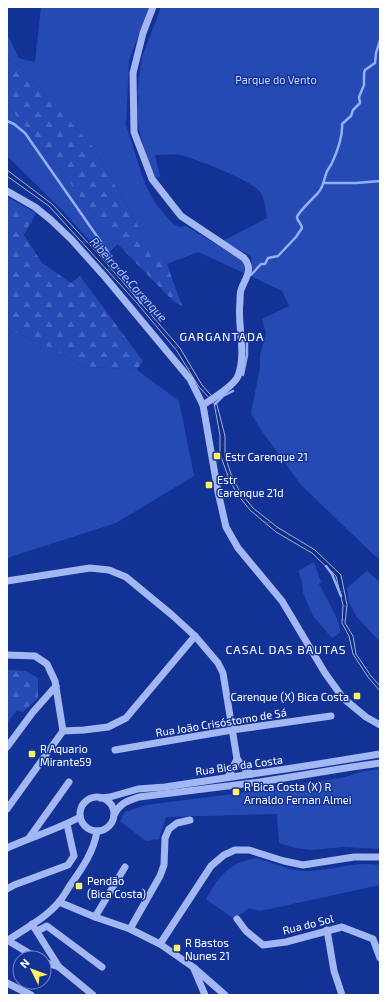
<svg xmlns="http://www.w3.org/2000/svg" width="387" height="1002" font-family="'Exo 2',sans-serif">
  <defs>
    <pattern id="forest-firs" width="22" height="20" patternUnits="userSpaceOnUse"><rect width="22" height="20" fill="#264ab4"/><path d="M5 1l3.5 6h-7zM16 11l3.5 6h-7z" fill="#4765bf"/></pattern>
    <pattern id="water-ripples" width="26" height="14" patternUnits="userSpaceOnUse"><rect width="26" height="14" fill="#162d79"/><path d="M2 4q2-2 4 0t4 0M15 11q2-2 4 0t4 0" fill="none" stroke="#394c8d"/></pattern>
  </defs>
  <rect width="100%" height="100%" fill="#133295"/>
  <g fill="#264ab4">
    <polygon points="41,7 149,7 129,60 126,125 145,184 155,203 172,223 179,227 186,226 243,261 245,267 244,273 198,252 167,264 163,253 148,243 94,148 21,67 7,59 7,34 19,58 35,62"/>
    <path d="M 161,7 L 380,7 L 380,559 L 374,555 L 301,485 L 259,427 L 251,413 L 260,368 L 260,355 L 266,333 L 262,319 L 289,306 L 282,291 L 249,275 L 252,266 L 251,256 L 223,241 L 267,218 C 266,210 265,199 260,192 C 253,181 194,158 180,155 C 172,154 163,155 155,155 L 160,176 L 159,177 L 156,177 L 154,174 C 145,151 133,122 139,97 L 137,94 L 142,57 Z"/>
    <polygon points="7,105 56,163 104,230 118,244 104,257 62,210 7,156"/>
    <polygon points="7,327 10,330 57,351 82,366 137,370 179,401 194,476 116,523 7,558"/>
    <path d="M 314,562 L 321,582 L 319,584 C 324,594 342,623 340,633 L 332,638 L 313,616 L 303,593 L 302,581 L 298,571 Z"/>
    <polygon points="367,571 380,582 380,642 357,617 349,603 347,588"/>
    <polygon points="380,769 380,849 343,847 311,850 296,848 279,843 277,814 166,817 159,839 146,841 120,821 125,812 146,805 271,789 345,777 364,771"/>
    <path d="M 257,858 C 273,863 292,872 309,871 C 332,870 356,861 380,865 L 380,885 L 260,911 L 249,908 L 234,919 L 206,899 C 219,876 229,862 257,858 Z"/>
  </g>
  <g fill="url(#forest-firs)">
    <polygon points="7,59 21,67 94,148 148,243 163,253 182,306 173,301 104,230 56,163 7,105"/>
    <polygon points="7,197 36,213 24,235 42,263 71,283 80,276 143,361 137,370 82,366 57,351 10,330 7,327"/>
    <polygon points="7,670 25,671 38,678 38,698 23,712 17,710 7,723"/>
  </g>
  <polygon fill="url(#water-ripples)" stroke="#95aff5" points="7,170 52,204 101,257 180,348 202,385 216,401 225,436 225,456 231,474 240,492 253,508 277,527 315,550 341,575 347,605 345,623 353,636 356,654 371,676 380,686 380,691 368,677 353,654 349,636 342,623 343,605 336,576 312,553 276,532 250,510 237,494 228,476 220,454 220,435 214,403 199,387 177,351 137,303 49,206 7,176"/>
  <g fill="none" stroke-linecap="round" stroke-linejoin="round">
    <g stroke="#95aff5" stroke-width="2.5">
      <polyline points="7,121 14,124 25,133 101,242 141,303"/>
      <polyline points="325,183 356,183 380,181"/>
      <path d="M 251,275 L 261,264 L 265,264 L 268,258 L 278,256 L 296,237 L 302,228 C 302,224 297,221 297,217 C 298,213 314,197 317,194 C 324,187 323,182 326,174 C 327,170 330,167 332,163 C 337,152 343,137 342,124 L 351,116 L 353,110 L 360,103 L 359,97 L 364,85 L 364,73 L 365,70 L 375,63 L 376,53 L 380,40"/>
      <polyline points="243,375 247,355 247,335"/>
      <polyline points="215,404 223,396 233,391"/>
      <polyline points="326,566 332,574 341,596"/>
    </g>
    <g stroke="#a3b7f2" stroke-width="7">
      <path d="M 153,7 L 143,33 L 133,73 L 134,132 L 152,179 L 181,216 L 244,258 C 254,270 245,278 241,290 C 240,293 240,298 240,302 C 237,326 247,352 238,376 C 234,386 212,399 203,405"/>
      <polyline points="7,191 35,207 51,220 71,239 105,277 190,379 203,405 218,492 226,527 238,548 282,601 325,673 343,698 366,717 380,725"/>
      <polyline points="7,581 90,568 109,570 126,577 172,615 195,636 218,663 223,673 237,759 245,769 251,774"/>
      <polyline points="7,655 35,656 47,664 55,681 63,731 7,809"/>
      <polyline points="63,731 84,730 108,727 126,718 195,636"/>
      <polyline points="7,747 33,712 56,686"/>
      <polyline points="115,750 232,730 331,716"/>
      <polyline points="228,777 237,759"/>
      <circle cx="97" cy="814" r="17"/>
      <polyline points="101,798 110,797 138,789 165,787 312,765 380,754"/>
      <path d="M 114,815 C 120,803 127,801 139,797 L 260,782 L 352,767 L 380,763"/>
      <polyline points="29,838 69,782"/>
      <path d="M 7,848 C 31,837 56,830 80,817"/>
      <polyline points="7,889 14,885 68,865 74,856 67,824"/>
      <polyline points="59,902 95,917 130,929 160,944 193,967 225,995"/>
      <polyline points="95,917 125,867"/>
      <polyline points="237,919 246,931 263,945 286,942 342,927 373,939 380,958"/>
      <polyline points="32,924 59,967 93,995"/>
      <polyline points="130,929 160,876 164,865 165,838 169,829 177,823 190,820"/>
      <polyline points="327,930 334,971 342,995"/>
      <polyline points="37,931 47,926 102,967"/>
      <polyline points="7,940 37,958"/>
      <path d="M 7,941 C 24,929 46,918 59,902 C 64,896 67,890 71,884 C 83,867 94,851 97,831"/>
      <polyline points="160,944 211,866 224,855 235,850 249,850 284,861 303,865 354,857 380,857"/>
      <polyline points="44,962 59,967"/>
      <polyline points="194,969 205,995"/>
      <polyline points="7,983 31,995"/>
    </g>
  </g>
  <g fill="#fff164" stroke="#133295" stroke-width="1.5">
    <rect x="213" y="452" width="8" height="8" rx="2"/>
    <rect x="205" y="481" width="8" height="8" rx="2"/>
    <rect x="353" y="692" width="8" height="8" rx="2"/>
    <rect x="28" y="750" width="8" height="8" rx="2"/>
    <rect x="232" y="788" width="8" height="8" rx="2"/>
    <rect x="75" y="882" width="8" height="8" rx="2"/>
    <rect x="173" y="944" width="8" height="8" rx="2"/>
  </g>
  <g text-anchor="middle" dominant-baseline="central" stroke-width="3" stroke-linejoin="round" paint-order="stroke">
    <g font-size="11" fill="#cad7fd" stroke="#133295">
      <text x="276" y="79">Parque do Vento</text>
    </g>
    <g font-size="11" fill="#fff" stroke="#133295" text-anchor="start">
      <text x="225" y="456">Estr Carenque 21</text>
      <text x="217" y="479">Estr<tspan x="217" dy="13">Carenque 21d</tspan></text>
      <text x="349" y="696" text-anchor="end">Carenque (X) Bica Costa</text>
      <text x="40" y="748">R Aquario<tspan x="40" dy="13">Mirante59</tspan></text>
      <text x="244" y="786">R Bica Costa (X) R<tspan x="244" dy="13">Arnaldo Fernan Almei</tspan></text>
      <text x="87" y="880">Pendão<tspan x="87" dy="13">(Bica Costa)</tspan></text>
      <text x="185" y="942">R Bastos<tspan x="185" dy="13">Nunes 21</tspan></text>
    </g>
    <g font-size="11" fill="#fff" stroke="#133295">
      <text transform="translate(221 722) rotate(-9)">Rua João Crisóstomo de Sá</text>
      <text transform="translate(239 765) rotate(-8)">Rua Bica da Costa</text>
      <text transform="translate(308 924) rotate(-14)">Rua do Sol</text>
    </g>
    <g font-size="12" font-style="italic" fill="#afc2f9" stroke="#133295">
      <text transform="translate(129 279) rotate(48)">Ribeira de Carenque</text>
    </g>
    <g font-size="12" letter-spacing="1" fill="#fff" stroke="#133295">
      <text x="222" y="336">GARGANTADA</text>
      <text x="286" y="649">CASAL DAS BAUTAS</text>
    </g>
  </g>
  <rect width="387" height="1002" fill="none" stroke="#ffffff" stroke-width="16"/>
  <g transform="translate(32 970) rotate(312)"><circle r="19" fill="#133295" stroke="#7184bf"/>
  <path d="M0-3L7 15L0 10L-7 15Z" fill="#fff164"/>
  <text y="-6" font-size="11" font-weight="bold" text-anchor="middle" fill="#ffffff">N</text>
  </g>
</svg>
